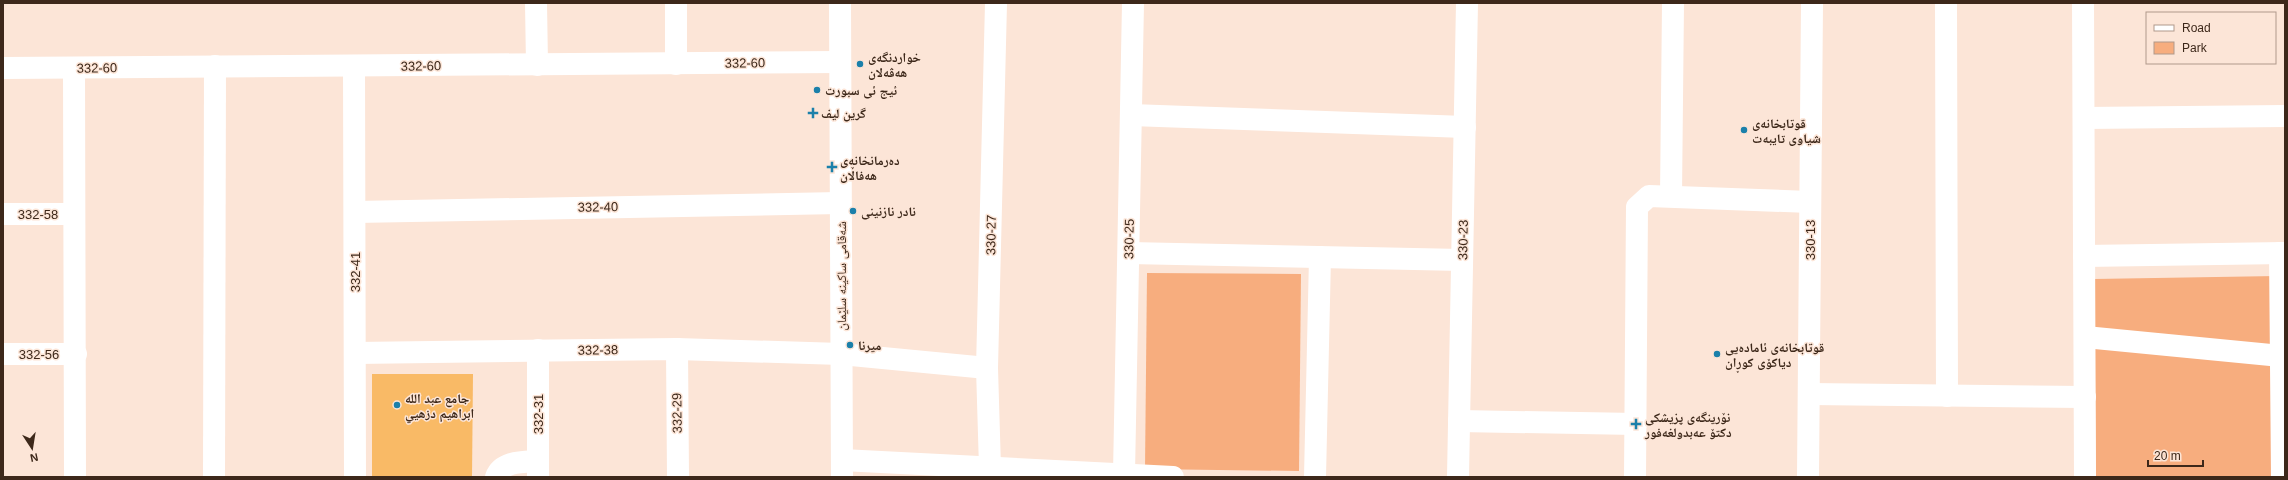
<svg xmlns="http://www.w3.org/2000/svg" width="2288" height="480" font-family="Arial,'Noto Naskh Arabic',sans-serif">
  <rect width="100%" height="100%" fill="#fce5d7"/>
  <g fill="#f7ad7e">
    <polygon points="1147,273 1301,274 1299,471 1145,469"/>
    <polygon points="2277,276 2277,477 2096,477 2094,279"/>
  </g>
  <polygon fill="#f9ba66" points="372,374 473,374 472,477 372,477"/>
  <g fill="none" stroke-linecap="round" stroke-linejoin="round">
    <g stroke="#fff" stroke-width="22">
      <polyline points="536,3 537,65"/>
      <polyline points="676,3 676,64"/>
      <polyline points="840,3 842,477"/>
      <polyline points="1946,3 1947,396"/>
      <polyline points="2083,3 2085,477"/>
      <polyline points="354,67 355,477"/>
      <polyline points="3,68 840,62"/>
      <polyline points="74,68 75,477"/>
      <polyline points="1131,115 1465,127"/>
      <polyline points="2084,118 2285,116"/>
      <polyline points="1671,196 1673,3"/>
      <polyline points="355,212 840,203"/>
      <polyline points="3,214 74,214"/>
      <polyline points="1129,253 1462,260"/>
      <polyline points="2280,253 2282,477"/>
      <polyline points="2084,256 2285,253"/>
      <polyline points="2085,337 2281,356"/>
      <polyline points="677,349 678,477"/>
      <polyline points="538,350 538,477"/>
      <polyline points="355,353 677,349 841,354 987,368"/>
      <polyline points="3,354 76,354"/>
      <polyline points="1809,394 2085,397"/>
      <polyline points="1459,421 1636,424"/>
      <polyline points="842,460 1173,477"/>
      <polyline points="990,468 987,368 996,3"/>
      <polyline points="1124,474 1133,3"/>
      <polyline points="214,477 215,66"/>
      <path d="M 496,477 C 502,461 523,462 538,461"/>
      <polyline points="1315,477 1320,257"/>
      <polyline points="1458,477 1467,3"/>
      <polyline points="1635,477 1637,207 1649,196 1810,202"/>
      <polyline points="1808,477 1812,3"/>
    </g>
  </g>
  <g fill="#1b80aa" stroke="#fce5d7" stroke-width="1.5">
    <circle cx="860" cy="64" r="4"/>
    <circle cx="817" cy="90" r="4"/>
    <path d="M811 107h4v4h4v4h-4v4h-4v-4h-4v-4h4z"/>
    <circle cx="1744" cy="130" r="4"/>
    <path d="M830 161h4v4h4v4h-4v4h-4v-4h-4v-4h4z"/>
    <circle cx="853" cy="211" r="4"/>
    <circle cx="850" cy="345" r="4"/>
    <circle cx="1717" cy="354" r="4"/>
    <circle cx="397" cy="405" r="4"/>
    <path d="M1634 418h4v4h4v4h-4v4h-4v-4h-4v-4h4z"/>
  </g>
  <g text-anchor="middle" dominant-baseline="central" stroke-width="3" stroke-linejoin="round" paint-order="stroke">
    <g font-size="13" font-weight="bold" fill="#3d281a" stroke="#fce5d7" text-anchor="start">
      <text x="868" y="57">خواردنگەی<tspan x="868" dy="15">هەڤەلان</tspan></text>
      <text x="825" y="90">ئیج ئی سبورت</text>
      <text x="821" y="113">گرین لیف</text>
      <text x="1752" y="123">قوتابخانەی<tspan x="1752" dy="15">شیاوی تایبەت</tspan></text>
      <text x="840" y="160">دەرمانخانەی<tspan x="840" dy="15">هەفاڵان</tspan></text>
      <text x="861" y="211">نادر نازنینی</text>
      <text x="858" y="345">ميرنا</text>
      <text x="1725" y="347">قوتابخانەی ئامادەیی<tspan x="1725" dy="15">دیاکۆی کوڕان</tspan></text>
      <text x="405" y="398">جامع عبد الله<tspan x="405" dy="15">ابراهيم دزهيي</tspan></text>
      <text x="1645" y="417">نۆرینگەی پزیشکی<tspan x="1645" dy="15">دکتۆ عەبدولغەفور</tspan></text>
    </g>
    <g font-size="13" fill="#3d281a" stroke="#fce5d7">
      <text transform="translate(745 63) rotate(-1)">332-60</text>
      <text transform="translate(421 66) rotate(-1)">332-60</text>
      <text transform="translate(97 68) rotate(-1)">332-60</text>
      <text transform="translate(598 207) rotate(-1)">332-40</text>
      <text x="38" y="214">332-58</text>
      <text transform="translate(991 235) rotate(-89)">330-27</text>
      <text transform="translate(1129 239) rotate(-89)">330-25</text>
      <text transform="translate(1463 240) rotate(-89)">330-23</text>
      <text transform="translate(1810 240) rotate(-90)">330-13</text>
      <text transform="translate(355 272) rotate(-90)">332-41</text>
      <text transform="translate(841 276) rotate(-90)">شەقامی ساکینە سلێمان</text>
      <text transform="translate(598 350) rotate(-1)">332-38</text>
      <text x="39" y="354">332-56</text>
      <text transform="translate(677 413) rotate(-91)">332-29</text>
      <text transform="translate(538 414) rotate(-90)">332-31</text>
    </g>
  </g>
  <rect width="2288" height="480" fill="none" stroke="#3d281a" stroke-width="8"/>
  <rect x="2146" y="12" width="130" height="52" fill="#fce5d7" stroke="#b0998b"/>
  <rect x="2154" y="25" width="20" height="6" fill="#ffffff" stroke="#b0998b"/>
  <text x="2182" y="32" font-size="12" fill="#3d281a">Road</text>
  <rect x="2154" y="42" width="20" height="12" fill="#f7ad7e" stroke="#b0998b"/>
  <text x="2182" y="52" font-size="12" fill="#3d281a">Park</text>
  <g transform="translate(32 448) rotate(168)" stroke="#fce5d7" stroke-width="3" paint-order="stroke">
  <path d="M0-3L7 15L0 10L-7 15Z" fill="#3d281a"/>
  <text y="-6" font-size="11" font-weight="bold" text-anchor="middle" fill="#3d281a">N</text>
  </g>
  <path d="M2148 460v6h55v-6" fill="none" stroke="#3d281a" stroke-width="2"/>
  <text x="2154" y="460" font-size="12" fill="#3d281a" stroke="#fce5d7" stroke-width="3" paint-order="stroke">20 m</text>
</svg>
